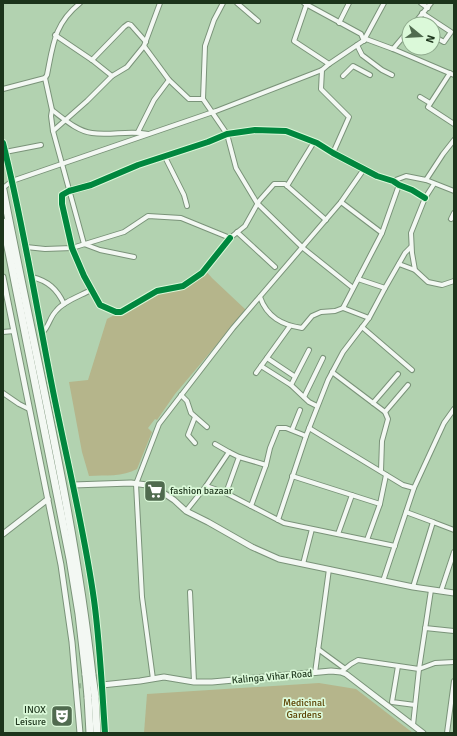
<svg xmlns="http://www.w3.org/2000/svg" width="457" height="736" font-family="Signika,sans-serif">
  <rect width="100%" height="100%" fill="#b2d2b0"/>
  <g fill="#b5b58b">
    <path d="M 206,271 L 212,278 L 246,310 L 175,394 L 157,420 L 155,419 L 148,428 L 152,432 L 137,469 C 123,477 105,475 89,476 L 82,452 L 69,382 L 88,380 L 107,319 L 158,291 L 184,287 Z"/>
    <polygon points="319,683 356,689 413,733 144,733 147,694"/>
  </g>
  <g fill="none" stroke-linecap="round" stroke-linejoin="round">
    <polyline stroke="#94b292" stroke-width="5" stroke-dasharray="5 2.5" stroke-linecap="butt" points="76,686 102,685"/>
    <g stroke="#7a9379" stroke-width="6">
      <g id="minor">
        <polyline points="223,3 214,20 205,46 203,99 227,134 236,168 257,203 303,248 353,288"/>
        <polyline points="237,3 258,21"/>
        <polyline points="304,3 361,34 364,41"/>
        <polyline points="307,3 294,41 329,64"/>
        <polyline points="421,3 428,8"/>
        <polyline points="422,13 451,32 444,42 433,36"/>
        <polyline points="339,23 349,3"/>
        <polyline points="414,24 431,3"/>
        <polyline points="55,35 92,60 112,76"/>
        <polyline points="364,40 384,3"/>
        <polyline points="357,45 362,55 382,70 392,75"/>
        <polyline points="144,46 169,80 189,99 203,99"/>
        <polyline points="393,49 409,30"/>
        <polyline points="92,60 124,27 128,24 131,25 146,42"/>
        <polyline points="322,70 321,89 349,117 333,153"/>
        <polyline points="450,73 428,107 454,124"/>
        <polyline points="343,76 353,66 370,75"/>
        <polyline points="45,78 52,110 51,116 53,131 84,244 100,250 134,257"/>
        <path d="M 3,89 L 45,78 L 47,75 C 53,45 54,24 80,3"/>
        <polyline points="420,97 430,103"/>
        <path d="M 52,110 C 64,119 77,131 92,133 C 110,136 129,130 148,134"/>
        <polyline points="53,131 87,101 112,76 127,67 144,46 160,3"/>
        <polyline points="138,132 154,100 169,80"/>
        <polyline points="454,140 443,154 426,180 454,191"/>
        <polyline points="5,152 41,145"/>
        <polyline points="165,157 184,195 187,206"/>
        <polyline points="393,181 406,176 426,180"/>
        <polyline points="434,184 425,198 411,233 412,253 415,270 428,282 442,285 454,281"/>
        <polyline points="287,186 314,142"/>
        <polyline points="3,188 12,181 216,111 322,70 329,64 366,39 393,49 454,75"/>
        <polyline points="341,202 382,233"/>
        <polyline points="451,219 454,213"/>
        <polyline points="237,232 275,267"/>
        <polyline points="230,238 202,273 183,286 157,291 121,312 116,312 100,305 84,276 72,248 62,204 62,195 69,191 91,185 138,165 208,142 227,134 255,130 286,131 317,143 333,153 377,176 393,181 399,185 412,190 425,198"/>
        <polyline points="26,247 45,249 72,248 124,232 148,216 181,218 230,238 245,226 259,201 274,184 285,184 326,220"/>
        <polyline points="399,264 415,270"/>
        <path d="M 32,277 C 48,281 57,289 64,304"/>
        <polyline points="358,279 385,288 369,318"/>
        <polyline points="385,288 405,253 411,247"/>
        <path d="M 260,297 C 267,317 282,325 302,328 L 312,316 L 321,312 L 335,311 L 343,308 L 382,233 L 399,185"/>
        <polyline points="362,327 412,370"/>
        <polyline points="3,332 14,331"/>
        <path d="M 43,332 C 49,326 50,317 56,311 C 64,301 80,296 91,290"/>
        <polyline points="267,358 294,376"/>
        <polyline points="261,366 291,385 309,402 317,406"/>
        <polyline points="332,372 385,412 388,419 382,441 381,471"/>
        <polyline points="256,373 290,326"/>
        <polyline points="291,385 309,350"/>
        <polyline points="3,393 19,404 29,409"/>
        <polyline points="181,395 187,401 191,413 207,427"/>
        <polyline points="304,397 323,358"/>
        <polyline points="373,403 398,374"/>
        <polyline points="385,412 408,385"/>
        <polyline points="195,417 188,435 195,443"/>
        <polyline points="309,428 403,485 414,488 406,512"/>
        <polyline points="292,430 300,410"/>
        <polyline points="215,444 229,452"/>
        <polyline points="239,457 266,465 251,506"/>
        <polyline points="266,465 270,448 278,428 286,428 306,436"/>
        <polyline points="292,476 380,504"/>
        <polyline points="206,486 226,493 284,523 395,546"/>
        <polyline points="414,488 444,423 454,409"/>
        <polyline points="186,511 206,486 229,452 239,457 226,493"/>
        <polyline points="278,520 306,436 328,380 343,352 369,318 343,308"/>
        <polyline points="338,534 352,495"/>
        <polyline points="367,540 380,504 386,475"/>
        <polyline points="303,564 312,529"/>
        <polyline points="383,581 406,512 433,522"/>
        <polyline points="413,587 433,522 454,530"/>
        <polyline points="441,591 454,552"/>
        <polyline points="190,592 194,682"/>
        <polyline points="425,628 454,631"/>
        <polyline points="318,649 344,668"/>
        <polyline points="398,666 392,702 415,705"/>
        <polyline points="341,672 351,664 358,660 419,669 435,663 454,662"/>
        <polyline points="315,673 329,569"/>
        <polyline points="153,679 142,597 136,484 159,424 233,328 341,202 364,169"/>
        <polyline points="413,725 419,669 431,590"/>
        <polyline points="447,733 454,681"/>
      </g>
    </g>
    <g stroke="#7a9379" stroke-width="7">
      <g id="tertiary">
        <path d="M 3,143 C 23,223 36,305 52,386 C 66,457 84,528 94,600 C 100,644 102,689 105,733"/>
        <polyline points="3,277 61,565 72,642 80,733"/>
        <polyline points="73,485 131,483 147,485 159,490 174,500 186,511 208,522 252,547 279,559 413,587 454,593"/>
        <polyline points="3,534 48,499"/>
        <polyline points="102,685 140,681 164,677 194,682 212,682 331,671 341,672 346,674 423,733"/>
      </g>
    </g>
    <g stroke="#7a9379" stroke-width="9">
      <g id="trunk">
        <path d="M 3,190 C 34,351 74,512 92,675"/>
        <polyline points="3,222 70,559 79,614 86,675"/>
        <polyline points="95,696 97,733"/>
        <polyline points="88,697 90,733"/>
      </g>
    </g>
    <use href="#minor" stroke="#f3f8f3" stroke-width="4"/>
    <use href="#tertiary" stroke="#f3f8f3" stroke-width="5"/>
    <use href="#trunk" stroke="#f3f8f3" stroke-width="7"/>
    <g stroke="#7a9379" stroke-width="9" stroke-linecap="butt">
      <g id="trunk-bridge">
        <polyline points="86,675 88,697"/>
        <polyline points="92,675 95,696"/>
      </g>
    </g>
    <use href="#trunk-bridge" stroke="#f3f8f3" stroke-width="7"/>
    <g stroke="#dbf9d9" stroke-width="8">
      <g id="cycleway">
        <path d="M 3,143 C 23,223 36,305 52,386 C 66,457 84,528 94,600 C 100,644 102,689 105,733"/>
        <polyline points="230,238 202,273 183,286 157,291 121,312 116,312 100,305 84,276 72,248 62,204 62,195 69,191 91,185 138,165 208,142 227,134 255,130 286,131 317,143 333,153 377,176 393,181 399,185 412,190 425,198"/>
      </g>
    </g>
    <use href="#cycleway" stroke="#00873e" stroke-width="6"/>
  </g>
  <defs>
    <g id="supermarket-square" transform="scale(1.15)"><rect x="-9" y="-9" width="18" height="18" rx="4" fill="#506b4f" stroke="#dbf9d9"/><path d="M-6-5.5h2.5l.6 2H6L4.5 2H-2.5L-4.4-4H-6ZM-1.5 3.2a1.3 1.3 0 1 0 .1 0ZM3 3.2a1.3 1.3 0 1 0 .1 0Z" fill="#fff"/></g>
    <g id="theatre-square" transform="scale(1.15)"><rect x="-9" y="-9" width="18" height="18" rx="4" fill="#506b4f" stroke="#dbf9d9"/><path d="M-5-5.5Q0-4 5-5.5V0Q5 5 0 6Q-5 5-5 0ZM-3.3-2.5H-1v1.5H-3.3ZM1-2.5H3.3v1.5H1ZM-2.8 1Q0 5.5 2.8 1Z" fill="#fff"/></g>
  </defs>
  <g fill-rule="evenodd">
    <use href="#supermarket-square" x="155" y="491"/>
    <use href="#theatre-square" x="62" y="716"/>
  </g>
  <g text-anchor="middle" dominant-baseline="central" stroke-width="3.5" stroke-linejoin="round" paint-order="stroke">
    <g font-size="10" fill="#1c341b" stroke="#dbf9d9" text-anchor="start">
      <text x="170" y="491">fashion bazaar</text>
      <text x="46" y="710" text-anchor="end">INOX<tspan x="46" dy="12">Leisure</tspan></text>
    </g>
    <g font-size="10" fill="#1c341b" stroke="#dbf9d9">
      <text transform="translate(272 677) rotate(-5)">Kalinga Vihar Road</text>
    </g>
    <g font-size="10" fill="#5d4304" stroke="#dbf9d9">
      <text x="304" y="703">Medicinal<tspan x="304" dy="12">Gardens</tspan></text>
    </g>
  </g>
  <rect width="457" height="736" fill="none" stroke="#1c341b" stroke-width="8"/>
  <g transform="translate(421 36) rotate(108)"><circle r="19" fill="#dbf9d9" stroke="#8faa8d"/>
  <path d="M0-3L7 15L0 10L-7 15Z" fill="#506b4f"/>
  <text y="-6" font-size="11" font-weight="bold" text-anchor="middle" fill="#1c341b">N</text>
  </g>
</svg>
